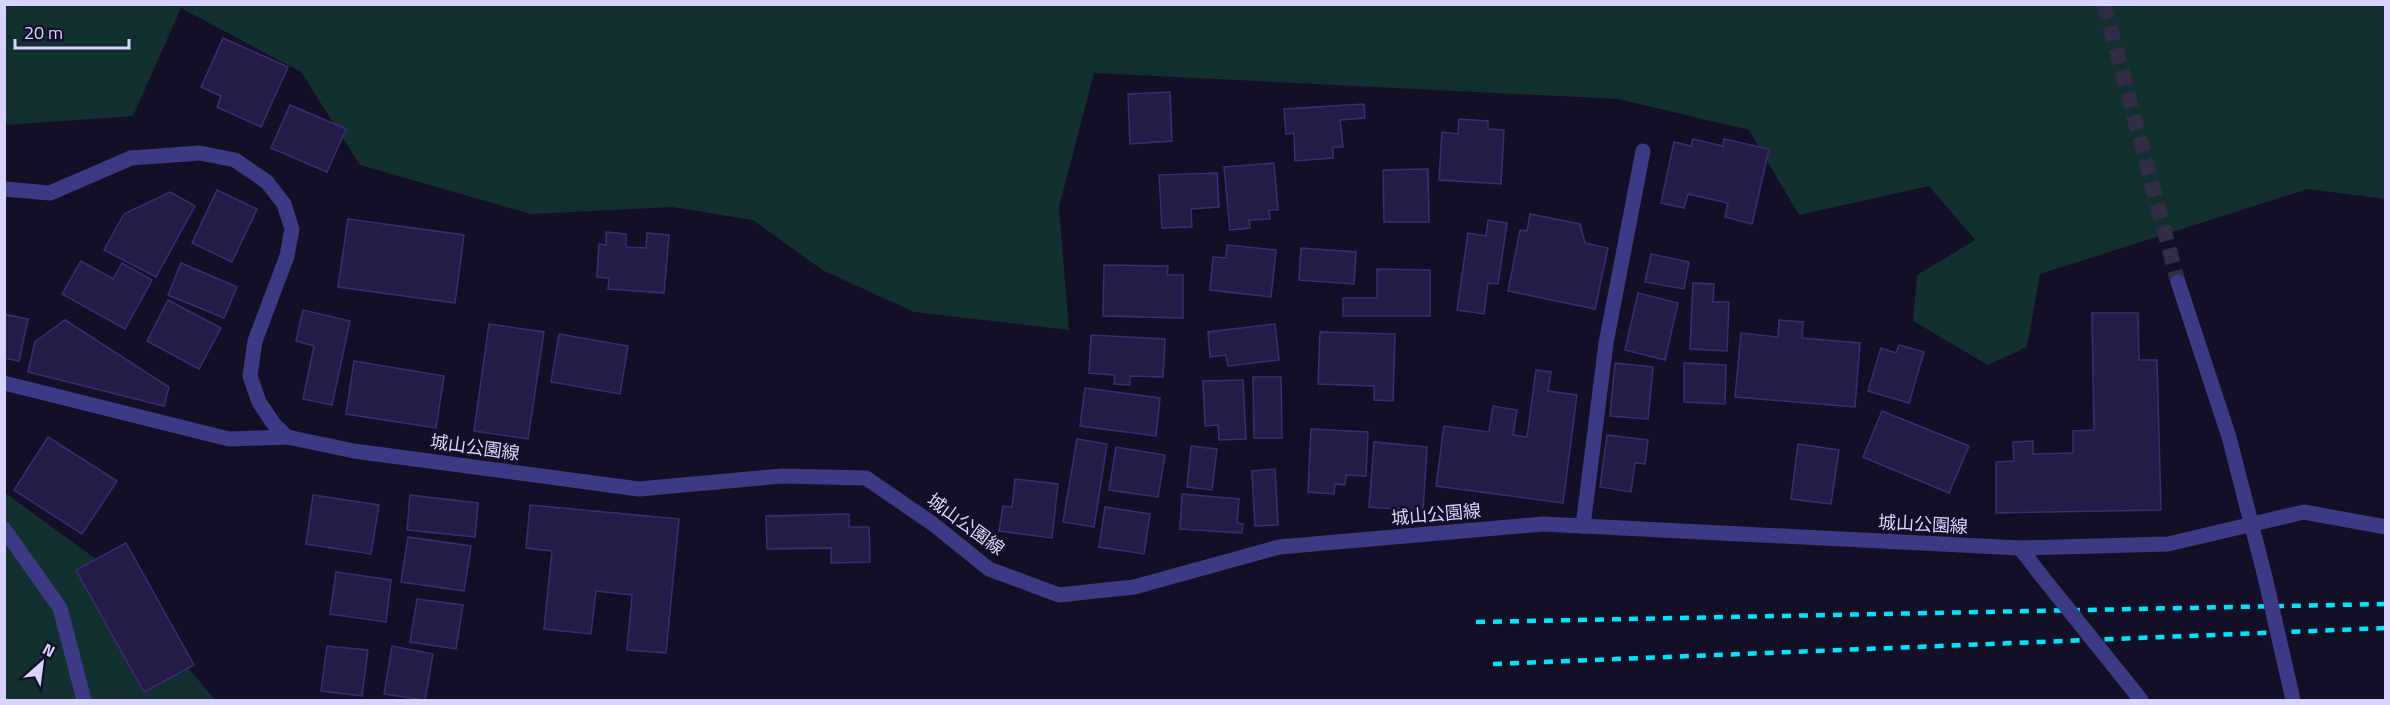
<svg xmlns="http://www.w3.org/2000/svg" width="2390" height="705" font-family="'Titillium Web','Noto Sans JP',sans-serif">
  <rect width="100%" height="100%" fill="#130f26"/>
  <g fill="#12302f">
    <polygon points="5,5 2385,5 2385,199 2308,189 2040,274 2027,347 1988,365 1913,321 1917,275 1975,240 1929,186 1799,215 1749,130 1618,99 1094,73 1059,207 1069,330 914,312 822,270 753,220 672,207 531,214 360,165 301,72 181,8 133,116 5,125"/>
    <polygon points="4,492 100,562 215,700 5,700"/>
  </g>
  <g fill="#241b47" stroke="#3b2d73" stroke-width="1.5">
    <polygon points="223,38 288,67 261,127 217,107 221,96 201,87"/>
    <polygon points="1170,92 1172,141 1130,144 1128,94"/>
    <polygon points="1364,104 1365,118 1340,120 1343,147 1333,147 1333,158 1295,161 1294,133 1286,134 1284,109"/>
    <polygon points="290,105 346,129 327,172 271,148"/>
    <polygon points="1459,119 1488,121 1488,129 1504,130 1501,184 1439,180 1442,132 1458,134"/>
    <polygon points="1693,139 1723,146 1724,139 1769,149 1752,224 1725,217 1728,203 1688,194 1684,208 1661,203 1674,142 1691,146"/>
    <polygon points="1274,163 1278,210 1269,210 1270,219 1249,220 1250,228 1230,230 1224,167"/>
    <polygon points="1428,169 1429,222 1384,222 1383,170"/>
    <polygon points="1217,173 1219,207 1191,209 1192,227 1162,228 1159,175"/>
    <polygon points="217,190 257,209 232,262 192,243"/>
    <polygon points="170,192 195,206 156,277 104,250 124,214"/>
    <polygon points="1530,214 1580,224 1585,243 1608,248 1595,309 1508,291 1520,230 1527,231"/>
    <polygon points="348,219 464,235 455,303 338,287"/>
    <polygon points="1488,220 1507,223 1498,284 1488,283 1484,314 1457,310 1468,233 1486,236"/>
    <polygon points="606,232 626,234 626,247 646,248 647,233 669,235 664,293 608,289 609,278 597,277 599,244 606,245"/>
    <polygon points="1227,245 1276,250 1271,297 1210,290 1213,257 1226,258"/>
    <polygon points="1301,248 1356,252 1354,284 1299,280"/>
    <polygon points="1651,254 1689,262 1684,289 1645,282"/>
    <polygon points="81,261 113,279 122,263 152,280 125,329 62,294"/>
    <polygon points="181,263 237,287 224,318 168,295"/>
    <polygon points="1104,265 1168,266 1167,275 1183,275 1183,318 1103,316"/>
    <polygon points="1377,269 1430,270 1430,316 1343,316 1343,298 1377,298"/>
    <polygon points="1693,283 1714,284 1713,302 1729,302 1727,351 1690,349"/>
    <polygon points="1638,293 1678,303 1665,360 1625,350"/>
    <polygon points="168,300 221,328 199,369 147,341"/>
    <polygon points="303,310 350,321 332,405 303,399 314,346 296,341"/>
    <polygon points="2092,313 2138,313 2139,360 2157,360 2161,510 1996,513 1996,462 2014,461 2013,442 2033,441 2033,454 2073,453 2073,431 2094,430"/>
    <polygon points="4,314 28,319 19,361 4,358"/>
    <polygon points="65,320 169,387 164,406 28,372 35,342"/>
    <polygon points="1779,320 1803,322 1802,338 1860,343 1855,407 1735,397 1741,333 1778,337"/>
    <polygon points="489,324 544,332 528,439 474,431"/>
    <polygon points="1275,324 1279,360 1228,366 1226,355 1210,357 1208,332"/>
    <polygon points="1320,332 1395,334 1393,401 1374,400 1374,386 1318,384"/>
    <polygon points="559,334 628,346 620,394 551,382"/>
    <polygon points="1091,335 1165,339 1163,377 1130,376 1130,385 1114,384 1115,375 1089,373"/>
    <polygon points="1899,345 1924,352 1909,403 1868,391 1881,348 1896,353"/>
    <polygon points="354,361 444,376 436,428 346,414"/>
    <polygon points="1615,363 1653,367 1648,419 1610,416"/>
    <polygon points="1684,363 1726,365 1725,404 1684,402"/>
    <polygon points="1536,370 1551,372 1548,391 1577,395 1563,503 1436,486 1444,426 1489,432 1493,406 1517,410 1513,435 1527,437"/>
    <polygon points="1253,377 1281,377 1282,438 1254,438"/>
    <polygon points="1243,380 1246,439 1219,440 1218,425 1205,426 1203,381"/>
    <polygon points="1085,388 1160,398 1156,436 1080,426"/>
    <polygon points="1882,411 1969,446 1949,493 1863,457"/>
    <polygon points="1311,429 1368,432 1366,476 1346,475 1345,485 1335,484 1334,494 1308,492"/>
    <polygon points="1607,435 1648,440 1645,464 1635,463 1631,492 1600,487"/>
    <polygon points="48,437 117,481 82,534 14,490"/>
    <polygon points="1077,439 1107,444 1094,527 1063,522"/>
    <polygon points="1374,442 1427,447 1423,511 1369,507"/>
    <polygon points="1798,444 1839,450 1831,504 1791,499"/>
    <polygon points="1191,446 1217,449 1212,490 1187,487"/>
    <polygon points="1116,447 1165,455 1158,497 1109,490"/>
    <polygon points="1275,469 1278,525 1255,526 1252,471"/>
    <polygon points="1015,479 1058,484 1052,538 999,531 1003,506 1012,507"/>
    <polygon points="1182,494 1239,499 1237,523 1243,524 1242,533 1180,529"/>
    <polygon points="313,495 379,505 371,554 306,544"/>
    <polygon points="410,495 478,503 475,537 407,530"/>
    <polygon points="530,505 679,519 666,653 627,650 632,595 596,591 591,634 544,629 552,551 526,548"/>
    <polygon points="1105,507 1150,514 1144,554 1099,547"/>
    <polygon points="849,514 849,527 869,527 870,562 831,563 831,548 767,549 766,516"/>
    <polygon points="408,537 471,546 464,591 401,582"/>
    <polygon points="126,543 194,665 144,692 76,570"/>
    <polygon points="336,572 391,580 386,622 330,614"/>
    <polygon points="417,599 463,605 456,649 410,642"/>
    <polygon points="327,646 368,650 362,696 321,691"/>
    <polygon points="392,646 433,654 425,700 384,694"/>
  </g>
  <g fill="none" stroke-linecap="round" stroke-linejoin="round">
    <polyline stroke="#312d47" stroke-width="15" stroke-dasharray="15 8" stroke-linecap="butt" points="2104,4 2178,282"/>
    <g stroke="#3d3a85" stroke-width="15">
      <polyline points="4,189 50,193 131,158 200,153 235,160 267,182 284,204 292,229 287,256 255,341 250,376 259,402 273,423 287,437 354,451 639,489 782,476 866,478 933,524 989,569 1059,595 1134,587 1279,547 1543,524 2020,548 2168,544 2304,512 2386,527"/>
      <polyline points="2178,282 2229,437 2265,577"/>
      <polyline points="4,383 229,439 287,437"/>
      <polyline points="1583,526 1606,343 1643,151"/>
      <polyline points="4,529 60,608 84,700"/>
      <polyline points="2020,548 2040,574"/>
    </g>
    <g stroke="#00e5ff" stroke-width="4.5" stroke-dasharray="9 8" stroke-linecap="butt">
      <polyline points="1476,622 2386,604"/>
      <polyline points="1493,664 2386,628"/>
    </g>
    <g stroke="#3d3a85" stroke-width="15">
      <polyline points="2040,574 2141,700"/>
      <polyline points="2265,577 2293,700"/>
    </g>
  </g>
  <g text-anchor="middle" dominant-baseline="central" stroke-width="5" stroke-linejoin="round" paint-order="stroke">
    <g font-size="18" fill="#d9d4ff" stroke="#130f26">
      <text transform="translate(475 447) rotate(8)">城山公園線</text>
      <text transform="translate(1436 514) rotate(-5)">城山公園線</text>
      <text transform="translate(966 524) rotate(36)">城山公園線</text>
      <text transform="translate(1923 524) rotate(3)">城山公園線</text>
    </g>
  </g>
  <rect width="2390" height="705" fill="none" stroke="#d9d4ff" stroke-width="12"/>
  <g transform="translate(42 663) rotate(28)" stroke="#130f26" stroke-width="4.5" paint-order="stroke">
  <path d="M0-4.5L10 22L0 15L-10 22Z" fill="#d9d4ff"/>
  <text y="-9" font-size="16" font-weight="bold" text-anchor="middle" fill="#d9d4ff">N</text>
  </g>
  <path d="M15 39v9h114v-9" fill="none" stroke="#d9d4ff" stroke-width="3"/>
  <text x="24" y="39" font-size="18" fill="#d9d4ff" stroke="#130f26" stroke-width="4.5" paint-order="stroke">20 m</text>
</svg>
